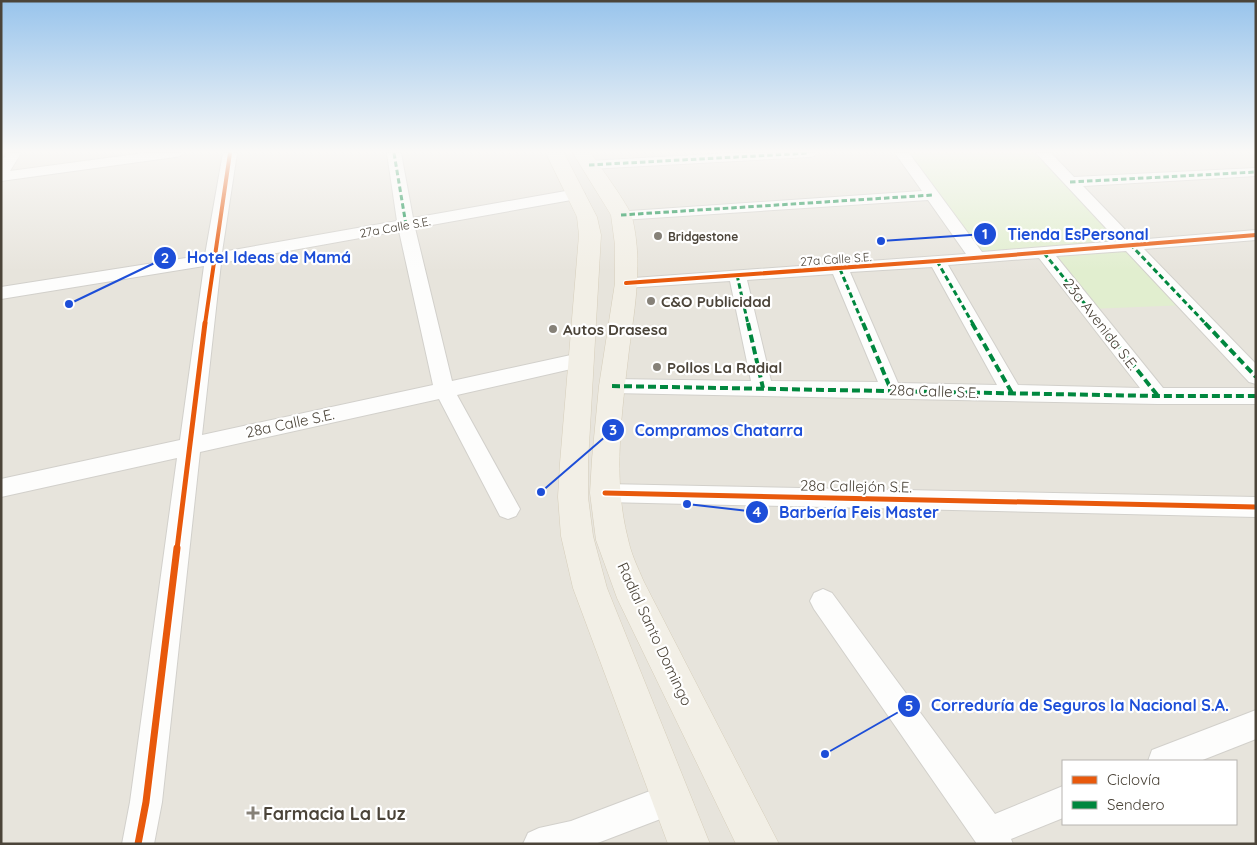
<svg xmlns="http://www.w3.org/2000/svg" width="1257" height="845" font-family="Quicksand,sans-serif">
  <rect width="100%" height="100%" fill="#f4f2ee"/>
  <path fill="#e7e4dc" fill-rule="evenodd" d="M 1,153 L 1256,153 L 1256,844 L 1,844 ZM 1063,761 L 1236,761 L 1236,824 L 1063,824 Z"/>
  <g fill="#e1eecf">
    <polygon points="907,153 1041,153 1127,243 978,258"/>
    <polygon points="1130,244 1187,305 1089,309 1044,253"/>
  </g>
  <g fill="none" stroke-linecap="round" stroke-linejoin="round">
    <g stroke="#d2d0cb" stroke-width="2">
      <g id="minor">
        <polygon points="7,153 21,153 10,171 144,153 182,153 180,156 175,157 1,181 1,162"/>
        <path d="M 223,153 L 237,153 L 222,252 L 397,221 L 387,153 L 401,153 L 413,218 L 577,189 L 582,191 L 585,194 L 582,197 L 577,199 L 415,228 L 452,381 L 580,353 L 587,355 L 590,360 L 587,365 L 580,367 L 457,395 L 520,509 L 516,516 L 508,519 L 500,516 L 439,399 L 200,452 L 162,802 L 154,844 L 122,844 L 130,802 L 177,458 L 1,497 L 1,479 L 180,440 L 204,266 L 1,299 L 1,287 L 205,255 ZM 399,231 L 433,385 L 202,435 L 221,263 Z"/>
        <polygon points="731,153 816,153 814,156 809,157 589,169 584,168 582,165 584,162 589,161"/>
        <path d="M 895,153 L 909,153 L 982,252 L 1118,241 L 1036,153 L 1051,153 L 1074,177 L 1256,168 L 1256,176 L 1083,186 L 1135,240 L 1256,230 L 1256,240 L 1144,249 L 1256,364 L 1256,384 L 1249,382 L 1126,251 L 1056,256 L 1163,388 L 1256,388 L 1256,404 L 1158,404 L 612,393 L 605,391 L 602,386 L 605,381 L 612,379 L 751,381 L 730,281 L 626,288 L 620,287 L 617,283 L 620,279 L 966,254 L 928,200 L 621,220 L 615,218 L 613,215 L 615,212 L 922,191 ZM 1039,258 L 1140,388 L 1018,385 L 948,265 ZM 932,267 L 997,385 L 898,383 L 850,272 ZM 833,274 L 878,382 L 771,381 L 747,280 Z"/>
        <polygon points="605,484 1256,497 1256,517 605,502 597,500 593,493 597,486"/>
        <polygon points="823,589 832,593 995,814 1063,786 1063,818 1011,839 1013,844 977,844 814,609 810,601 814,593"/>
        <polygon points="1256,710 1256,739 1200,761 1148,761 1152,750"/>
        <polygon points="671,783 682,788 687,799 682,810 671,815 595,844 523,844 528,833 539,828 571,821"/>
      </g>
    </g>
    <g stroke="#d6cebb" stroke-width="1">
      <g id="major">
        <polygon points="546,153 564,153 597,217 601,235 588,463 588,497 593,536 607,588 710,844 668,844 573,588 561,536 558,497 560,463 579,235 577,217"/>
        <path d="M 573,153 L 591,153 C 600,167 628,204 632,217 C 643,261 635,306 629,350 C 622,411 612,478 628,539 C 631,554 638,568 644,582 L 779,844 L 736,844 L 617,598 L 596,540 L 590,493 L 592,459 L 599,386 L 615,283 L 615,245 L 611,215 Z"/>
      </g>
    </g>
    <use href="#minor" fill="#fdfdfc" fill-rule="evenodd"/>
    <use href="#major" fill="#f2efe6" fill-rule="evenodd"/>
    <g stroke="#00873e" stroke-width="3" stroke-dasharray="5.5 3" stroke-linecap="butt">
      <polyline points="394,153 406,225"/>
      <polyline points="589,165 809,153"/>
      <polyline points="1070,182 1256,172"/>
      <polyline points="621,215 933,195"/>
      <polyline points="1130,244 1206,324"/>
      <polyline points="1044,253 1101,324"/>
      <polyline points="937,261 973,324"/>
      <polyline points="840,269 863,324"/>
      <polyline points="737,275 748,324"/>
    </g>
    <g stroke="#00873e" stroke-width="4" stroke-dasharray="8 4" stroke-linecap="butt">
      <polyline points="748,323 763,388"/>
      <polyline points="863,323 891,390"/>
      <polyline points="972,323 1012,393"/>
      <polyline points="1100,323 1158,396"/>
      <polyline points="1205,323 1256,377"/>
      <polyline points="612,386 1158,396 1256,396"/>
    </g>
    <g stroke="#fff" stroke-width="6">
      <g id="cycleway-far2">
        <polyline points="626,283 937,261 1256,235"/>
        <polyline points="205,324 230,153"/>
      </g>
    </g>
    <g stroke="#fff" stroke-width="8">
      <g id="cycleway-far1">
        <polyline points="605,493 1256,507"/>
        <polyline points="177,549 205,323"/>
      </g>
    </g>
    <g stroke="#fff" stroke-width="10">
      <polyline id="cycleway" points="138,844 146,802 177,548"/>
    </g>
    <use href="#cycleway-far2" stroke="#e8590c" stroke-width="4"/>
    <use href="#cycleway-far1" stroke="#e8590c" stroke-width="5"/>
    <use href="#cycleway" stroke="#e8590c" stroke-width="7"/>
  </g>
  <linearGradient id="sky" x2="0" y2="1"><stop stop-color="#98c4ec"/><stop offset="0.56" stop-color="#faf9f7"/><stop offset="1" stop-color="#faf9f7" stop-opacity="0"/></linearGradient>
  <rect width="1257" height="271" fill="url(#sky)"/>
  <g fill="#868178" stroke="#fff" stroke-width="2">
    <circle cx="658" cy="236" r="5"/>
    <circle cx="651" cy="301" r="5"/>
    <circle cx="553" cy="329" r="5"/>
    <circle cx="657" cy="367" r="5"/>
    <path d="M250.5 805.5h5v5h5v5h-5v5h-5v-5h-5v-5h5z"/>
  </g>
  <g text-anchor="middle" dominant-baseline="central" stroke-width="4.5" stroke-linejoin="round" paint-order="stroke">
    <g font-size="12" fill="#4b4439" stroke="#fff">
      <text transform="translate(395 227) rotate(-10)">27a Calle S.E.</text>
      <text transform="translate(836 259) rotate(-4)">27a Calle S.E.</text>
    </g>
    <g font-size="12" font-weight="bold" fill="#4b4439" stroke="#fff" text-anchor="start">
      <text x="668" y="236">Bridgestone</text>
    </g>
    <g font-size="15" font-weight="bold" fill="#4b4439" stroke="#fff" text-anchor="start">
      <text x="661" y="301">C&amp;O Publicidad</text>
      <text x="563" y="329">Autos Drasesa</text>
      <text x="667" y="367">Pollos La Radial</text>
    </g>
    <g font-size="15" fill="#4b4439" stroke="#fff">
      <text transform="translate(1101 324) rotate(52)">23a Avenida S.E.</text>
      <text transform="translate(934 391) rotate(2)">28a Calle S.E.</text>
      <text transform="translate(290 423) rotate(-12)">28a Calle S.E.</text>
      <text transform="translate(856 486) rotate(1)">28a Callejón S.E.</text>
      <text transform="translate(655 634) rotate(65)">Radial Santo Domingo</text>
    </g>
    <g font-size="18" font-weight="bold" fill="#4b4439" stroke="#fff" text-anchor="start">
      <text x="263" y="813">Farmacia La Luz</text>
    </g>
  </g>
  <path fill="none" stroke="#1d4ed8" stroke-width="2" d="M881 241L985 234M69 304L165 258M541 492L613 430M687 504L757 512M825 754L909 706"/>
  <g fill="#1d4ed8" stroke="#fff" stroke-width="2">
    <circle cx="881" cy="241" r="5"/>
    <circle cx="69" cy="304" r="5"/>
    <circle cx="541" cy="492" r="5"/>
    <circle cx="687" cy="504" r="5"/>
    <circle cx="825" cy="754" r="5"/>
    <circle cx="985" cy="234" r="12"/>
    <circle cx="165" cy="258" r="12"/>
    <circle cx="613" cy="430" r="12"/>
    <circle cx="757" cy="512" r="12"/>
    <circle cx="909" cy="706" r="12"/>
  </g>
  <g font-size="15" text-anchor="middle" font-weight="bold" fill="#fff">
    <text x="985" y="239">1</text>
    <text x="165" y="263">2</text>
    <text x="613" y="435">3</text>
    <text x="757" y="517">4</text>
    <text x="909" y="711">5</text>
  </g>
  <g font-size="16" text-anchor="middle" font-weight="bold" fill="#1d4ed8" stroke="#fff" stroke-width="4.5" stroke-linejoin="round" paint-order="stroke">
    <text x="1078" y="240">Tienda EsPersonal</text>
    <text x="269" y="263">Hotel Ideas de Mamá</text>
    <text x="719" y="436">Compramos Chatarra</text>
    <text x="859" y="518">Barbería Feis Master</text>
    <text x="1080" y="711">Correduría de Seguros la Nacional S.A.</text>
  </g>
  <rect width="1257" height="845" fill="none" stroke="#4b4439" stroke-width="5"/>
  <rect x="1062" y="760" width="175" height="65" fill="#ffffff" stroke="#b7b4b0"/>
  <rect x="1072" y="776" width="25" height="8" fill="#e8590c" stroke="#b7b4b0"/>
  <text x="1107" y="785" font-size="15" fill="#4b4439">Ciclovía</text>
  <rect x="1072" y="801" width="25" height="8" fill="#00873e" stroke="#b7b4b0"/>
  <text x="1107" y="810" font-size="15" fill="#4b4439">Sendero</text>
</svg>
